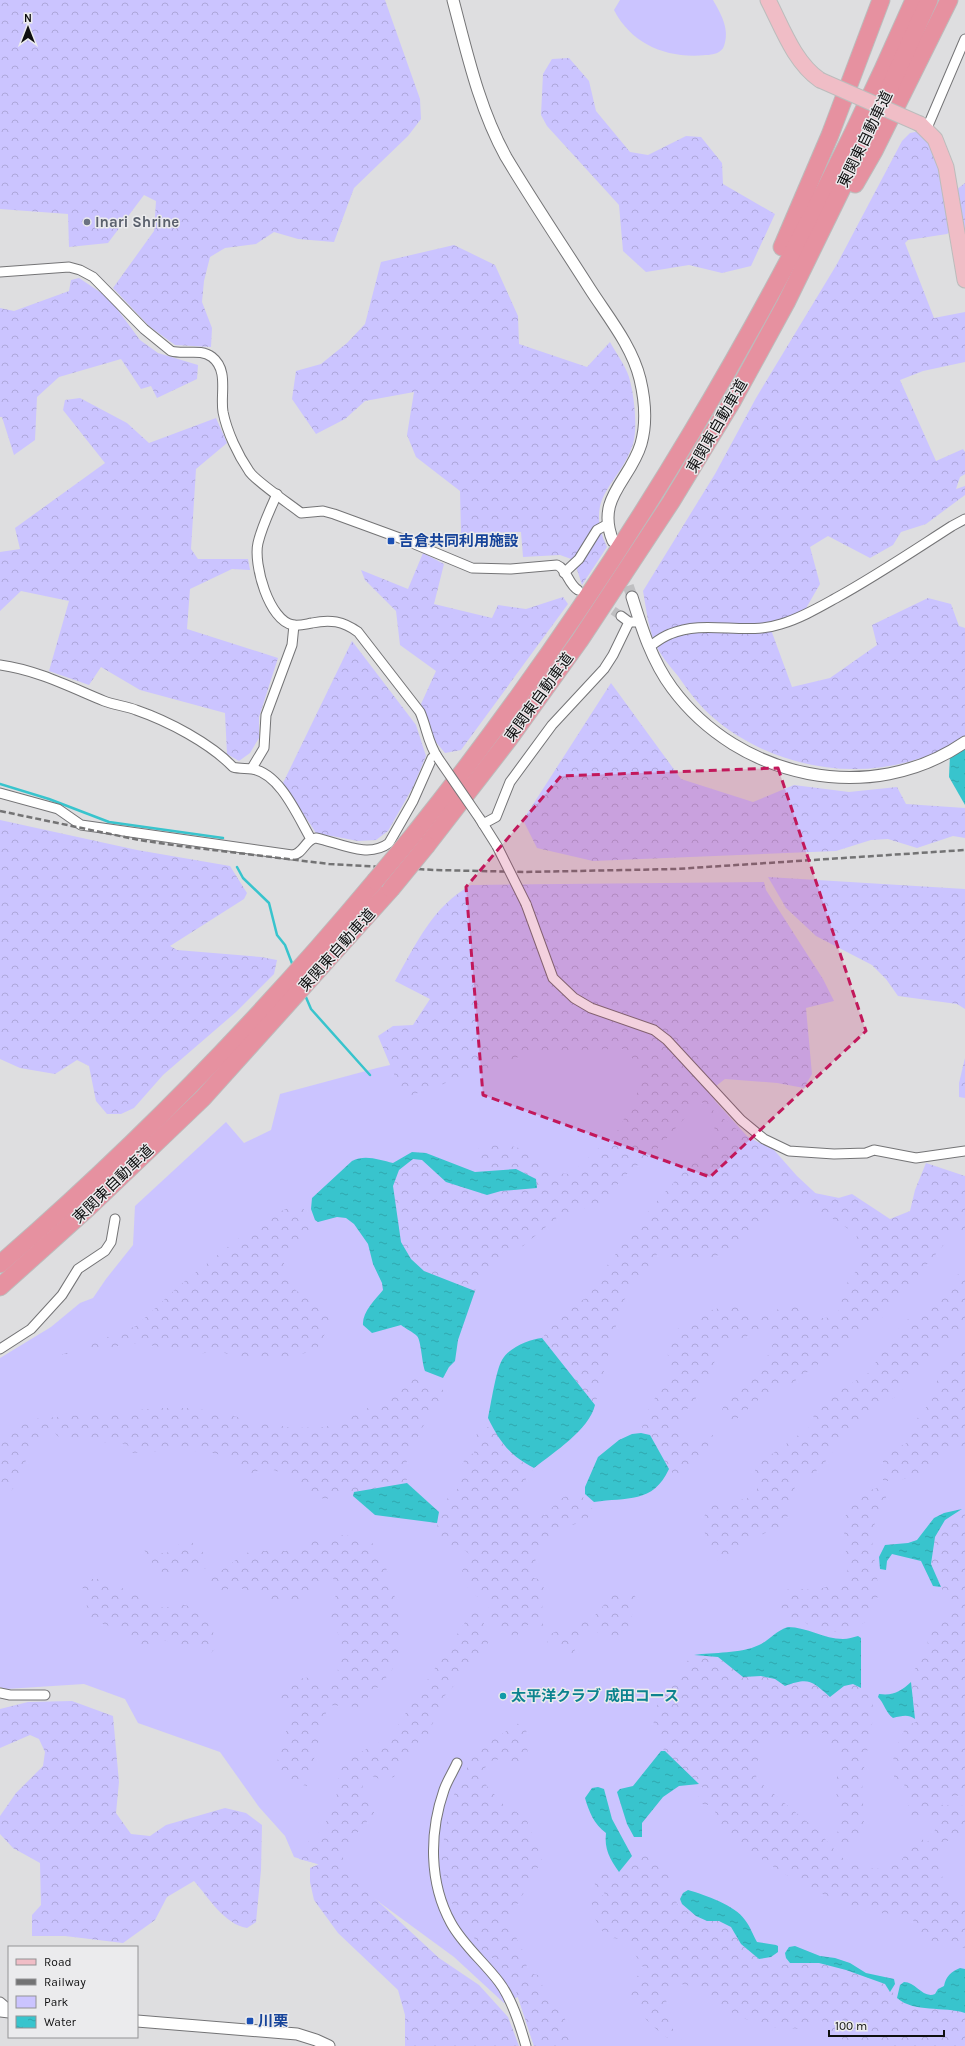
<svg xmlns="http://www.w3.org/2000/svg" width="965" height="2046" font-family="Karla,'Noto Sans JP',sans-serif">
  <defs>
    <pattern id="forest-crowns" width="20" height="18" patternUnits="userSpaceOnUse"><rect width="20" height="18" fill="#cbc4ff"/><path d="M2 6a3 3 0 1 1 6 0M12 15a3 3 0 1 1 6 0" fill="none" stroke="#ada7da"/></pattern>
    <pattern id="water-ripples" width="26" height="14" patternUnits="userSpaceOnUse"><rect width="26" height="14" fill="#38c4cd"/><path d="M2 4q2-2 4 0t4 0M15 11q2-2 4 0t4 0" fill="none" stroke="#30a7af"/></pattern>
  </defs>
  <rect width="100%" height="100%" fill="#dedee0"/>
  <g fill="#cbc4ff">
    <path d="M 620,0 L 713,0 C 721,14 730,29 724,46 C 722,53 712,55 706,55 C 668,59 632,45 614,10 Z"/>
    <polygon points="564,1025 623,1043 697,1081 795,1189 854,1201 892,1223 965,1219 965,2046 534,2046 518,1997 504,2003 454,1957 334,1869 294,1857 285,1836 259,1807 220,1752 138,1723 125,1699 84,1684 6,1689 0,1687 0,1358 51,1327 80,1303 93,1298 106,1279 133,1245 135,1206 226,1122 244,1143 271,1130 280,1094 377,1068"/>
  </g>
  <g fill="url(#forest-crowns)">
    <polygon points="0,0 385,0 420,99 421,119 408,136 354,188 334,242 298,239 274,232 256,244 225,248 210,257 204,281 202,302 212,328 211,347 175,345 149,326 113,288 154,231 156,201 144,195 108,243 69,247 68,214 0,209"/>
    <polygon points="569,58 589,81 596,111 630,152 648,155 686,136 701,137 722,163 723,184 775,214 751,266 722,273 689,265 646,272 623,251 619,205 547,126 541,115 543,74 552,59"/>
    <path d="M 920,131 L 936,150 L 951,231 L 947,234 L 908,240 L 905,243 L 934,318 L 965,312 L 965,362 L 923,371 L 900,380 L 936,461 L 963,449 L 965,452 L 965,474 L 960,477 L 956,489 L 965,486 L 965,495 L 926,524 L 901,532 L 893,545 L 870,558 L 828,536 L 810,547 L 820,584 L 805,610 L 770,627 L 792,687 L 830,678 L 877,645 L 872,625 L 928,598 L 951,604 L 959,626 L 965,628 L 965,736 C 890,787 785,777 716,720 C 701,708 689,692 678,676 C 670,666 659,654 654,641 C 648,625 646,608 643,591 L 715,474 L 756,398 L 837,264 L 902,141 L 910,133 Z"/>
    <polygon points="965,183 965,247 956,190"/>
    <path d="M 454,245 L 495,265 L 518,316 L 519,344 L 587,367 L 610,342 C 616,353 625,365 629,377 C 634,394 638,427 633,444 C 619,486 583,496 607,547 L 582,585 L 574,560 L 560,555 L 523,557 L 521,532 L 461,533 L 460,491 L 416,457 L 407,435 L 414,392 L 365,401 L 345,419 L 316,434 L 292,399 L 296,371 L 321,364 L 347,343 L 365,324 L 381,262 Z"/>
    <polygon points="79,278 109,298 140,340 158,353 198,365 197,379 157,398 151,386 141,389 121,359 59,377 37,397 35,440 14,455 2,417 0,417 0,308 14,311 69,291 71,280"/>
    <polygon points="80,398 127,423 149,443 216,418 227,443 196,469 191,549 198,559 248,559 250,570 232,569 190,589 187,629 278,658 259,717 259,738 250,753 239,761 227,754 225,713 140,690 101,667 89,685 49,671 69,601 21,591 0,611 0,552 20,549 15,528 105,463 63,410 65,400"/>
    <polygon points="423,553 444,564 434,604 492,618 498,605 526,609 563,597 568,604 461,750 445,753 435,741 421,704 436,671 400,645 396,611 365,580 361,570 408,589"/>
    <polygon points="352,641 416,725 426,756 413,787 388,831 376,840 358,841 316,833 283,783"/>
    <polygon points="611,683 681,779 753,802 794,785 849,792 897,787 906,804 965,808 965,838 953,836 917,848 888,839 871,840 836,851 593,861 537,848 523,820"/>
    <polygon points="0,820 137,850 230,866 247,893 244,899 170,946 177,950 261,957 277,960 274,974 236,1012 163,1075 134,1108 121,1114 107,1114 96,1101 89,1066 77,1060 55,1074 20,1068 0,1059"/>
    <polygon points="768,877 965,889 965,1009 957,1004 898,996 886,979 872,965 816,936 786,908"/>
    <path d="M 764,882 L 766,890 L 823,979 L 834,1001 L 806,1008 L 812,1074 L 804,1088 L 777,1083 L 725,1079 L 716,1086 L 716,1098 L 709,1107 L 744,1135 L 774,1150 L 797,1176 L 825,1202 L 852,1194 L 890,1219 L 910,1211 L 915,1190 L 926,1163 L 965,1176 L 965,1235 L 952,1235 L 880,1320 L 788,1386 L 765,1394 L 732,1423 L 723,1422 L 719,1417 L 731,1388 L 753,1375 L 767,1357 L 777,1335 L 760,1331 L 740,1339 L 717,1354 C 708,1383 700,1396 679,1418 L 682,1432 L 693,1442 L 702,1435 L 713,1435 C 705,1457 695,1465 675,1476 L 669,1469 L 650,1435 L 641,1433 C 644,1411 657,1394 670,1377 C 668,1367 667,1353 669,1343 C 675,1321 715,1305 736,1307 C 743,1307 752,1314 758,1317 L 797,1302 C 811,1316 819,1322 837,1315 L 848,1281 L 861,1265 L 861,1253 L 856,1234 L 832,1218 L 803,1205 L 777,1206 C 755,1238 723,1263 682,1260 C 674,1259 665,1256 657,1254 L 622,1303 L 595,1405 L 542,1338 L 564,1310 L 590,1296 C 595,1282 603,1271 612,1259 C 642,1215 679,1175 717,1138 L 709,1107 L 700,1101 L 656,1150 L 622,1178 L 610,1195 L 595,1205 L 559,1216 L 523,1246 L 503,1253 L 491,1266 L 475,1291 L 424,1271 L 411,1259 L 401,1242 L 393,1186 L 399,1170 L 413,1159 L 421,1160 L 446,1182 L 487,1195 L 501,1191 L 537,1188 L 536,1179 L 516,1169 L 493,1170 L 479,1162 L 472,1151 C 507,1138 529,1147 554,1173 L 571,1174 L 619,1129 L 641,1085 L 641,1067 L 623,1049 L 535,1051 L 404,1098 L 378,1036 L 393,1026 L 413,1025 L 430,999 L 395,981 C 416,944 433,906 471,885 Z"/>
    <polygon points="965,1058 965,1098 959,1097 959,1083"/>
    <path d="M 290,1207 L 303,1208 L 317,1233 L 282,1251 C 284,1261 285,1275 290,1284 C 295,1293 321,1305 331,1312 L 330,1324 L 316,1351 L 273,1359 L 248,1361 L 219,1351 L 197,1354 L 138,1343 L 61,1355 L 136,1326 L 180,1285 L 244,1234 L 269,1217 Z"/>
    <path d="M 965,1264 L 965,1323 L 952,1335 L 895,1397 L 877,1407 L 838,1444 L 826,1461 L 812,1475 L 800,1477 C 793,1487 793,1497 790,1509 C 785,1533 761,1534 741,1539 L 734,1556 L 727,1563 L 717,1560 C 706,1538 697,1526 710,1503 L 746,1499 L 757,1492 L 757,1484 L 754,1473 L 758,1464 L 811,1426 L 815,1411 L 834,1394 L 870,1372 L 890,1338 L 910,1317 L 941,1299 Z"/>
    <path d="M 965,1351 L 965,1445 C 935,1459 918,1483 883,1481 L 883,1454 L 907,1443 L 912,1425 L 932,1400 L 940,1370 Z"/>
    <path d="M 407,1378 L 426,1380 L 445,1391 L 422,1428 L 406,1463 L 407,1483 L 354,1492 L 326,1499 L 309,1496 L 298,1484 L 283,1473 L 267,1468 L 249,1474 C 241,1470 235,1460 227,1457 C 201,1447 158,1452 130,1453 L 127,1444 L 100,1442 L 63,1442 L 54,1432 C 35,1440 23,1457 23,1477 L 9,1493 L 0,1498 L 0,1443 L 11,1432 L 33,1419 L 160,1408 L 194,1408 L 292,1428 L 325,1427 L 348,1419 L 398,1391 Z"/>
    <path d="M 492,1426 L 520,1461 L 534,1468 C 525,1481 516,1490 520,1507 L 534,1516 L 545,1515 C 562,1498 569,1485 591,1503 L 593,1513 L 583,1522 L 557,1529 L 536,1553 L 534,1578 L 542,1580 L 544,1585 L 542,1599 L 543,1628 L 538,1629 L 528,1625 L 522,1628 L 516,1638 L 509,1634 L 509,1628 L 502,1628 L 490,1617 L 488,1600 C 475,1599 465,1586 461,1574 L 469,1554 L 465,1550 C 453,1555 443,1538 437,1530 C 438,1511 444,1498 460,1487 L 459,1479 L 465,1470 L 462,1465 L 466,1457 L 474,1453 C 476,1436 473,1430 492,1426 Z"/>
    <polygon points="878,1488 889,1488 890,1492 887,1495 871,1533 879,1593 869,1620 852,1629 836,1632 811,1627 800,1618 785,1619 780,1614 784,1592 790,1588 814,1590 843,1583 848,1569 844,1536 846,1513 862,1492"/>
    <path d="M 962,1509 L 965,1509 L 965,1795 L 943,1797 L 942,1805 L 965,1806 L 965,1836 L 940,1843 L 937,1853 L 945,1889 L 965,1905 L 965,1948 L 928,1940 L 914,1927 L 913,1917 L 898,1914 L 873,1913 L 809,1889 L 731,1840 L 718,1825 L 714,1806 L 702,1804 L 698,1795 L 703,1788 L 662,1748 L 653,1730 L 655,1709 L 682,1666 L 694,1655 L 718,1657 L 743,1677 L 761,1676 L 775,1679 L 785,1686 C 808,1678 812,1681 830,1697 L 844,1686 L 853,1684 L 868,1692 L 873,1701 L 872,1725 L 862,1779 L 864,1825 L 848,1850 L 841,1847 L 830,1833 L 837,1833 L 839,1829 L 841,1805 L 835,1791 L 841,1749 L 830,1747 L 825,1733 L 760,1738 L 756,1779 L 818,1831 L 841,1857 L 865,1868 L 883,1869 L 900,1862 L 918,1837 L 927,1842 L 933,1837 L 936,1826 L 928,1813 L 911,1820 L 904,1783 L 895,1781 C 889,1757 897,1745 907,1725 L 916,1722 L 911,1675 L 928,1648 L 927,1631 L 936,1619 L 953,1614 L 931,1564 L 935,1537 L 945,1520 Z"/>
    <path d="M 345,1535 L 365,1540 L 378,1546 C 391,1581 407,1623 397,1660 C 393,1673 369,1697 358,1707 L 328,1705 L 307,1786 L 286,1781 L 275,1769 L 292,1711 L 279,1703 L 277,1692 C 306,1672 304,1677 336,1683 L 342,1640 L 333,1625 L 330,1612 L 340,1583 L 331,1577 L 303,1604 L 273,1602 L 257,1593 L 236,1587 L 214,1593 L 208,1588 L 209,1580 L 245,1553 L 264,1551 L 298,1551 L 313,1538 Z"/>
    <path d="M 190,1541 L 201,1550 L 214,1567 L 168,1575 L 155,1568 L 143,1548 C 159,1553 168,1558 180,1543 Z"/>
    <polygon points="92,1579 103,1579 164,1608 179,1604 194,1607 211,1621 216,1647 211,1653 156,1638 150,1646 141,1647 125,1632 90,1619 81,1581"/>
    <path d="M 619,1591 L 632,1592 L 637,1599 L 626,1634 L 615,1638 L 602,1637 L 592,1627 L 576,1642 L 574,1654 L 547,1642 L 548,1636 C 561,1626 582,1625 593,1617 C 603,1609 607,1597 619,1591 Z"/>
    <path d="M 473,1610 L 477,1611 L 489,1633 L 487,1649 L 439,1702 L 443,1707 L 437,1713 L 427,1737 L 414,1745 L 399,1766 L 394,1777 L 382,1780 L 372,1776 L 363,1777 L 362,1800 L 372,1801 L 374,1806 L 374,1813 L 344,1848 L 342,1868 L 439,1958 L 479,1985 L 508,2017 L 519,2046 L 405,2046 L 405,2015 L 398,1990 L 338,1933 L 314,1900 L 310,1882 L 310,1868 L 319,1864 L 299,1859 C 301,1843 316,1836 327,1826 L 325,1816 L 336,1800 L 341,1753 L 361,1752 L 390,1737 Z"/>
    <path d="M 72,1701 L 113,1716 L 119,1782 L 116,1813 L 131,1834 L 150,1836 L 166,1825 L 225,1808 L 246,1813 L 262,1825 L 261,1870 L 256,1922 L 247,1928 C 224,1924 209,1898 194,1881 L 167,1897 L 155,1920 L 123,1943 L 65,1936 L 32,1936 L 32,1915 L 41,1905 L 40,1863 L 13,1848 L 0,1834 L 0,1816 L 16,1793 L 43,1766 L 45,1752 L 39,1739 L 30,1735 L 0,1748 L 0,1709 L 28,1702 Z"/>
    <polygon points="530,1716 526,1733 528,1757 517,1766 506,1766 500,1759 491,1761 484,1769 486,1785 503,1804 526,1818 542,1860 509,1919 520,1947 530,1959 523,1972 538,1975 548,1999 563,2013 574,2046 534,2046 513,1982 495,1959 485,1955 469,1930 460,1922 445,1886 441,1857 450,1803 475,1751"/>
    <path d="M 647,1852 L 655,1856 L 672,1880 L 669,1890 L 680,1908 L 707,1921 L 719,1921 L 731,1927 L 741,1944 L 759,1959 L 790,1963 L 819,1963 L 846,1970 L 885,1984 L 903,2003 L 931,2009 L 953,2009 L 965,2013 L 965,2046 L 889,2046 L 844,2040 L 824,2031 L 822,2018 L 815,2020 L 804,2029 L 769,2027 L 746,2019 L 713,2004 C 707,1987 690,1986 675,1983 L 666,1999 L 669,2024 L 686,2046 C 667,2043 640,2016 632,2000 C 629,1993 631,1985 633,1978 L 646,1972 L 626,1940 L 606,1937 L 591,1912 L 592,1901 L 605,1894 L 596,1888 L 594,1881 L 599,1871 L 609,1870 L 619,1872 L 635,1853 Z"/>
  </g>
  <g fill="url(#water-ripples)">
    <polygon points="965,744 965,805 949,777 950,755"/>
    <path d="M 412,1152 L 426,1153 L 475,1172 L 516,1169 L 536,1179 L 537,1188 L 501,1191 L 487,1195 L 446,1182 L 422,1160 L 413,1159 L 399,1170 L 393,1186 L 401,1242 L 411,1259 L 424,1271 L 475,1291 L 458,1340 L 455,1361 L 449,1367 L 443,1378 L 425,1371 C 422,1363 421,1340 417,1336 C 413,1332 406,1329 401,1325 L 372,1333 L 363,1325 C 362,1312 375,1300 383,1290 L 382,1283 L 373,1264 L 368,1244 L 354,1224 L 346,1218 L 337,1217 L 318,1222 L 315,1220 L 311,1209 L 312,1198 L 352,1161 C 365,1154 380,1160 393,1163 Z"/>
    <path d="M 542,1338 L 595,1405 C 589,1430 554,1452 534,1468 C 509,1455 500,1442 488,1418 C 491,1404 496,1370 502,1360 C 508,1348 530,1339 542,1338 Z"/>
    <path d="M 641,1433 L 650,1435 L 669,1469 C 653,1504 627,1497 594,1502 L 585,1494 L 585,1487 L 598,1457 L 619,1440 L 632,1434 Z"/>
    <polygon points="407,1483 439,1512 437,1523 375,1515 353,1496 354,1492"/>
    <polygon points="962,1509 945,1520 935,1537 931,1564 941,1587 933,1586 921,1561 892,1554 887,1561 886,1570 880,1569 879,1557 885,1545 908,1543 917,1540 934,1518 944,1513"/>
    <path d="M 788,1627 C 807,1627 824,1639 843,1639 C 848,1639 853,1637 858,1636 L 861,1638 L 861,1688 L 853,1684 L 844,1686 L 830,1697 C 812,1681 809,1677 785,1686 L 775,1679 L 761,1676 L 743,1677 L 718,1657 L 694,1655 C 714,1652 740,1654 759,1645 C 770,1640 775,1631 788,1627 Z"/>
    <path d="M 911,1682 L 915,1719 C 908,1714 902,1716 893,1718 C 886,1713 884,1703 878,1697 L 879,1694 C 894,1696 901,1691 911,1682 Z"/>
    <polygon points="661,1751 665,1751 699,1784 679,1786 663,1797 642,1823 642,1837 634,1837 627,1824 617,1792 620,1789 633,1786"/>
    <path d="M 598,1787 L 604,1789 L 612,1819 L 632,1856 L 619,1872 C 610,1859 604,1849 606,1833 C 594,1824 589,1812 585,1798 L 592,1788 Z"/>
    <path d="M 688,1890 C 705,1895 735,1905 745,1920 C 750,1926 753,1935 757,1942 L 776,1945 L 778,1946 L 778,1952 L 771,1957 L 759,1959 L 741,1944 L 731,1927 L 719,1921 L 707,1921 L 696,1916 L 682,1904 L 680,1899 L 683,1893 Z"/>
    <polygon points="795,1946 820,1956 835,1958 850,1963 866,1973 894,1979 895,1984 890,1992 885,1984 846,1970 819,1963 790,1963 786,1958 785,1953 789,1947"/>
    <path d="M 960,1968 L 965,1969 L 965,2013 C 944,2006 914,2013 897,1998 L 900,1985 L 904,1982 C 916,1982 923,1999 935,1994 L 938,1989 L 944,1986 C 946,1976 951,1972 960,1968 Z"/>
  </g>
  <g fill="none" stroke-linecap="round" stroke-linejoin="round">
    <g stroke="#38c4cd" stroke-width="2.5">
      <polyline points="0,784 49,799 109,822 223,838"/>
      <polyline points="237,867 243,878 269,903 277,935 285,945 293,966"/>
      <polyline points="305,995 311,1009 370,1075"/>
    </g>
    <polyline stroke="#bfbfc1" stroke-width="9" stroke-dasharray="9 4.5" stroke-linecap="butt" points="602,603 621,616"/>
    <polyline stroke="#bfbfc1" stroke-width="11" stroke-dasharray="11 5.5" stroke-linecap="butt" points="623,570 632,597"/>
    <g stroke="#747476" stroke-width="11">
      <g id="minor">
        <polyline points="927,128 965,39"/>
        <path d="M 0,272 L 69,267 L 80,270 L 93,277 L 144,329 L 171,351 C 185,355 200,348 212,357 C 229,370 220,395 223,412 C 227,432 238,455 249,471 C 254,480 291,505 301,513 L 323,511 L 334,514 L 405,540 L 472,568 L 511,569 L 557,565 C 567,569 568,584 578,590"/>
        <path d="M 277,494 C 270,510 262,526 258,543 C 253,564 269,621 293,625 C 300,626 306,624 312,623 C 330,619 343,621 358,632 L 420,712 C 427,728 428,744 438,758"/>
        <polyline points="564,573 579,559 597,530 608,524"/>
        <polyline points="621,616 629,622 635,622"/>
        <path d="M 649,647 C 656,642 662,637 670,634 C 705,619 745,636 781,624 C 801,618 818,608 836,598 C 876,576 913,551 952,526 L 965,519"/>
        <path d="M 0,665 C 37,670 70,687 104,701 C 114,705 126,706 136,710 C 168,721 210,743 233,767 C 239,769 246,768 252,769 C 280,773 298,817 311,839"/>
        <polyline points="252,768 264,748 266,715 292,645 294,625"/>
        <path d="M 0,793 L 58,809 L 81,825 L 292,855 C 304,854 305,839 316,838 C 340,843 368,859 389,843 L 413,801 L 432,758 L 436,755"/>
        <polyline points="480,819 497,846"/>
        <polyline points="483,824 496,817 510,782 552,725 604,669 613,655 629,622"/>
        <polyline points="526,904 553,978 574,998 591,1008 654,1030 667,1040 741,1120 764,1139 789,1151 834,1154 866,1153 874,1150 916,1158 965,1151"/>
        <polyline points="0,1349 31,1329 62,1295 78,1269 105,1251 111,1242 115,1219"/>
        <polyline points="0,1693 10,1695 45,1695"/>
        <path d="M 457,1763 C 453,1772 447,1781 444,1790 C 429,1833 429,1883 451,1923 C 463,1945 484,1962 499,1982 C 512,1999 520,2025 526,2046"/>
        <polyline points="0,2002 7,2008 9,2012"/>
      </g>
    </g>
    <g stroke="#747476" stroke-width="13">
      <g id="tertiary">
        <path d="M 453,0 C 467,53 479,108 506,157 C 533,202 562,245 590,289 C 608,317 632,346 640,379 C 645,400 647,423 641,444 C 630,481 595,498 613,541"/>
        <path d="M 632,597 C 642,629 652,661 672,688 C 739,779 871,807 965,742"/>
        <polyline points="0,2011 9,2012"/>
        <polyline points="137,2021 297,2034 316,2040 329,2046"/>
      </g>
    </g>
    <g stroke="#bcbcbc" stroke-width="17">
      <g id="primary">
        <path d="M 768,0 C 782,27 794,62 820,80"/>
        <polyline points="920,124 935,139 946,167 965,280"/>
      </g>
    </g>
    <g stroke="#bcbcbc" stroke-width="19">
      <g id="motorway">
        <polyline points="855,184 874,151 949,0"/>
        <polyline points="782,247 830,135 881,0"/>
        <path d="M 415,833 C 615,582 786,294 914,0"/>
        <polyline points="427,845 509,739 580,640 671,502 733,400 786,303 872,127 929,0"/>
        <path d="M 0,1264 C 135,1147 261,1018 375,881"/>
        <polyline points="0,1287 88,1208 203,1098 391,889"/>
      </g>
    </g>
    <use href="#minor" stroke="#fff" stroke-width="9"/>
    <use href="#tertiary" stroke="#fff" stroke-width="11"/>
    <use href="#primary" stroke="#f0bdc6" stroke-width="15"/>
    <use href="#motorway" stroke="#e691a0" stroke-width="17"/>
    <polyline stroke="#737374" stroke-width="2.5" stroke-dasharray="6 3" stroke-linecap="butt" points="0,811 139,840 180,846 329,864 435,870 525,872 676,869 965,850"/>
    <g stroke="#747476" stroke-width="11" stroke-linecap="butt">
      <g id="minor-bridge">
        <polyline points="438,758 480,819"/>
        <polyline points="497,846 526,904"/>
      </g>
    </g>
    <g stroke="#bcbcbc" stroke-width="17" stroke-linecap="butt">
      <polyline id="primary-bridge" points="820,80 920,124"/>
    </g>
    <g stroke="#bcbcbc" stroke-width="19" stroke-linecap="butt">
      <g id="motorway-bridge">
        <polyline points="375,881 415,833"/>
        <polyline points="391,889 427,845"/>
      </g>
    </g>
    <use href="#minor-bridge" stroke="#fff" stroke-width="9"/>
    <use href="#primary-bridge" stroke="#f0bdc6" stroke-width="15"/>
    <use href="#motorway-bridge" stroke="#e691a0" stroke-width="17"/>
  </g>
  <path fill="#c2185b" fill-opacity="0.2" stroke="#c2185b" stroke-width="3" stroke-dasharray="8 5" stroke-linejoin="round" d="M 778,768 L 866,1031 L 710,1177 L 483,1095 L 466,887 L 561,776 Z"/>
  <circle fill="#6b7280" stroke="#ebebed" stroke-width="1.5" cx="87" cy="222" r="4"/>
  <g fill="#1a4fb4" stroke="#ebebed" stroke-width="1.5">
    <rect x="387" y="537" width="8" height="8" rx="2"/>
    <rect x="246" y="2017" width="8" height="8" rx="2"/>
  </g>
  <circle fill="#0f9aa8" stroke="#ebebed" stroke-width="1.5" cx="503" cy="1696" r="4"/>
  <g text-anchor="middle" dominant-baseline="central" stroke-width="3" stroke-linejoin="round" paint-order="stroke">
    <g font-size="15" fill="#0f0f10" stroke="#ebebed">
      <text transform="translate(865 139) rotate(-64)">東関東自動車道</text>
      <text transform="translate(717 426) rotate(-60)">東関東自動車道</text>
      <text transform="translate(539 697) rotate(-54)">東関東自動車道</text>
      <text transform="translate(337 950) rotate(-48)">東関東自動車道</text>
      <text transform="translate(113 1184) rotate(-44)">東関東自動車道</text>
    </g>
    <g font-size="15" font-weight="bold" fill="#5b616d" stroke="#ebebed" text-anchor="start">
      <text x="95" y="222">Inari Shrine</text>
    </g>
    <g font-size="15" font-weight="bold" fill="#164399" stroke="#ebebed" text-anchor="start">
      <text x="399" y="541">吉倉共同利用施設</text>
      <text x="258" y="2021">川栗</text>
    </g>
    <g font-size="15" font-weight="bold" fill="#0d838f" stroke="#ebebed" text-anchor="start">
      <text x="511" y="1696">太平洋クラブ 成田コース</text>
    </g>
  </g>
  <rect x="8" y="1946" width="130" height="92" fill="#ebebed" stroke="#939395"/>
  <rect x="16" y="1959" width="20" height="6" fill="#f0bdc6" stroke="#939395"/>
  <text x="44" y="1966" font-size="12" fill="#0f0f10">Road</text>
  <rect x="16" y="1979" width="20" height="6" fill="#737374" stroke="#939395"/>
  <text x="44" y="1986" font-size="12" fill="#0f0f10">Railway</text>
  <rect x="16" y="1996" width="20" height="12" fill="#cbc4ff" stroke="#939395"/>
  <text x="44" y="2006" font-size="12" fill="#0f0f10">Park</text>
  <rect x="16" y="2016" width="20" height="12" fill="url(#water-ripples)" stroke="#939395"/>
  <text x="44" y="2026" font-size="12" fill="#0f0f10">Water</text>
  <g transform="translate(28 28)" stroke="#ebebed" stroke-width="3" paint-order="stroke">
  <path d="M0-3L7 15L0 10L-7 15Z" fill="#0f0f10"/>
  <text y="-6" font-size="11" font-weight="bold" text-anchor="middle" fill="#0f0f10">N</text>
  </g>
  <path d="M829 2030v6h115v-6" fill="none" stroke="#0f0f10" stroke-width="2"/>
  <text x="835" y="2030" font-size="12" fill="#0f0f10" stroke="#ebebed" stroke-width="3" paint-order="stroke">100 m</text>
</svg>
